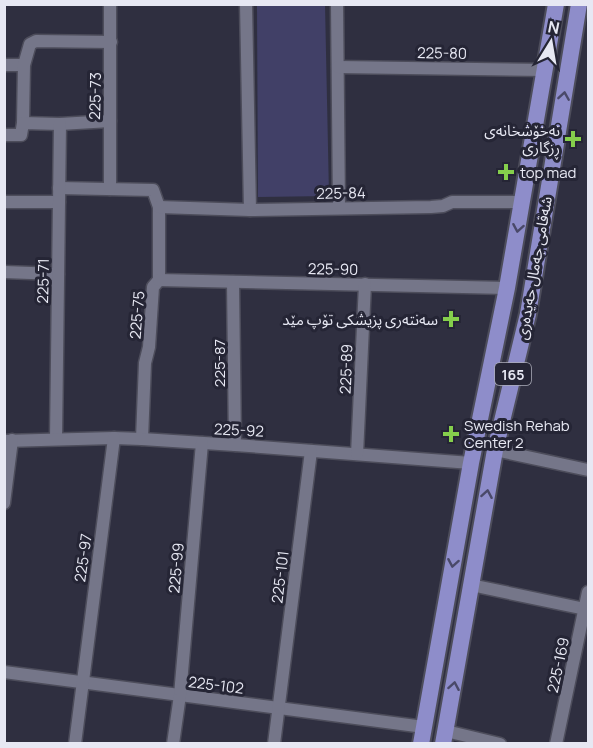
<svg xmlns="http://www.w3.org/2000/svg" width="593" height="748" font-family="Manrope,'Noto Sans Arabic',sans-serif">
  <rect width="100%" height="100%" fill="#2f2f40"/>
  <polygon fill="#414067" points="257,5 325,5 329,196 258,197"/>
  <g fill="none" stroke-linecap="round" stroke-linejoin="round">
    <g stroke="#4d4d5b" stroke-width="15">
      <g id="minor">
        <polyline points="246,4 250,210"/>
        <polyline points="337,4 339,208"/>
        <polyline points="4,65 24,65"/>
        <polyline points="338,67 545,70"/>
        <polyline points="23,123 24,65 30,44 36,41 111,42"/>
        <polyline points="4,135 21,135 23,123 60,124 110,121"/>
        <polyline points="59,188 153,190 159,207 159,280 153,287 149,347 145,363 142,439"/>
        <polyline points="110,189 110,4"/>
        <polyline points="4,202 59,202"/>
        <polyline points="159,207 250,210 431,207 443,206 452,202 522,202"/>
        <polyline points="4,272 58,274"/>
        <polyline points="159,280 507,288"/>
        <polyline points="233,282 235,445"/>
        <polyline points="56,439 60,124"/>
        <polyline points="4,441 114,438 142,439 235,445 471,463"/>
        <polyline points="495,450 588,470"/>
        <polyline points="357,454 365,284"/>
        <polyline points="4,503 12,440"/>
        <polyline points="471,585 585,609"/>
        <polyline points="4,672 424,727"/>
        <polyline points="446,731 500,744"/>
        <polyline points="75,744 114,438"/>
        <polyline points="173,744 180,695 202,443"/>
        <polyline points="274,744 311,451"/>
        <polyline points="556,744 588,592"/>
      </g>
    </g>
    <g stroke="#4d4d5b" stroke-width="20">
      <g id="primary">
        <polyline points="421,744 471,463 507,288 556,4"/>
        <polyline points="443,744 495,450 528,314 579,4"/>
      </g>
    </g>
    <use href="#minor" stroke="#757689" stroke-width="12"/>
    <use href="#primary" stroke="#8e8dca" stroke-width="16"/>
  </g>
  <defs><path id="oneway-chevron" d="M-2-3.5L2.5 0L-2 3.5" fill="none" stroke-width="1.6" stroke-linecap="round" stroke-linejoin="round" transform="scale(1.5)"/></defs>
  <g stroke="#4a4969">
    <use href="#oneway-chevron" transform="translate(564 96) rotate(-81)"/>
    <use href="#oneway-chevron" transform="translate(518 228) rotate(100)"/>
    <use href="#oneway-chevron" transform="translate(487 494) rotate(-80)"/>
    <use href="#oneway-chevron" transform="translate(453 563) rotate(100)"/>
    <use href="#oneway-chevron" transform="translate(454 686) rotate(-80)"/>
  </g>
  <g fill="#85cf4c" stroke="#252535" stroke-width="2">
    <path d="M570 130h6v6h6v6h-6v6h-6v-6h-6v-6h6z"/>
    <path d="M503 163h6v6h6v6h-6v6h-6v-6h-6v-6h6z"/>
    <path d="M448 310h6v6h6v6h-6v6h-6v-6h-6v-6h6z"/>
    <path d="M448 425h6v6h6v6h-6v6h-6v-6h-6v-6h6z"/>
  </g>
  <g text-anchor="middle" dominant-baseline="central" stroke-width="6" stroke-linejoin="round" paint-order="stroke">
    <rect fill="#252535" stroke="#adaeba" stroke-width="1.5" x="495" y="363" width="36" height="22" rx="4.5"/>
    <g font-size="14" font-weight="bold" fill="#e7e8f3">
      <text x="513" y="374">165</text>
    </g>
    <g font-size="15" fill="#e7e8f3" stroke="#252535">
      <text transform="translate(442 53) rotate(1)">225-80</text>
      <text transform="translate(95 96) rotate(-89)">225-73</text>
      <text transform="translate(341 193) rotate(-1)">225-84</text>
      <text transform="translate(534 268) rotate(-80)">شەقامی جەمال حەیدەری</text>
      <text transform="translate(333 269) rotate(1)">225-90</text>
      <text transform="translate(43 281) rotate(-89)">225-71</text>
      <text transform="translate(137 315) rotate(-85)">225-75</text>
      <text transform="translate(219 363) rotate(-90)">225-87</text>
      <text transform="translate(346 369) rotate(-88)">225-89</text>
      <text transform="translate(239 430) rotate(3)">225-92</text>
      <text transform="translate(83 558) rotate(-82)">225-97</text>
      <text transform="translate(176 568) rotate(-85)">225-99</text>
      <text transform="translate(280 577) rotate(-83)">225-101</text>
      <text transform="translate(558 665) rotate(-78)">225-169</text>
      <text transform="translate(216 685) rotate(7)">225-102</text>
    </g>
    <g font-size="15" fill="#e7e8f3" stroke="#252535" text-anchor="end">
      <text x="560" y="130">نەخۆشخانەی<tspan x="560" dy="17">ڕزگاری</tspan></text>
      <text x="520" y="172" text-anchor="start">top mad</text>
      <text x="438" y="319">سەنتەری پزیشکی تۆپ مێد</text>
      <text x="464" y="425" text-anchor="start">Swedish Rehab<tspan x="464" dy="17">Center 2</tspan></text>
    </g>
  </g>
  <rect width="593" height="748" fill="none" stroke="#e7e8f3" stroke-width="12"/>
  <g transform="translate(551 42) rotate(11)" stroke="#252535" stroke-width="4.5" paint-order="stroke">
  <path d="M0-4.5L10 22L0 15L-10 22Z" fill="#e7e8f3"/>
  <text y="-9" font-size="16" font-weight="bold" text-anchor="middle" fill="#e7e8f3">N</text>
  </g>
</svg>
